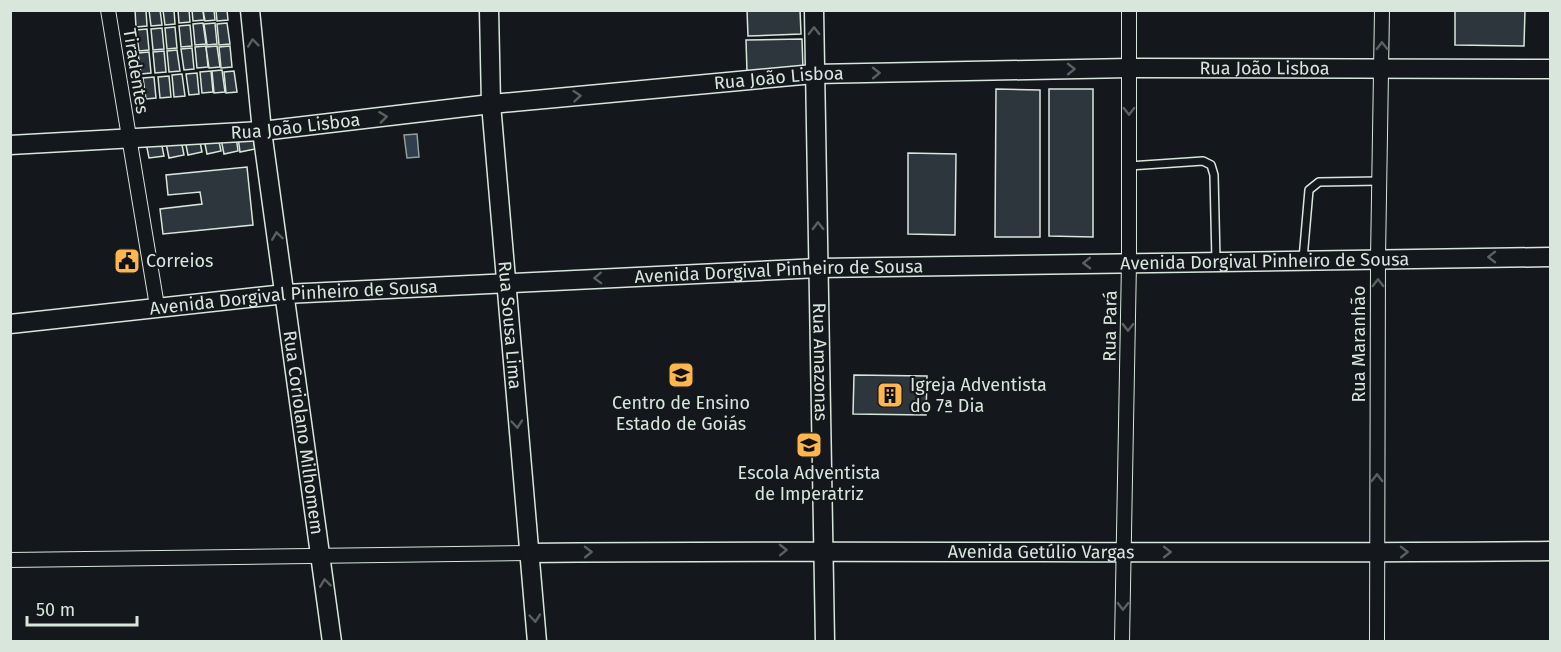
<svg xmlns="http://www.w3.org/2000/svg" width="1561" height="652" font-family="'Fira Sans',sans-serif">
  <rect width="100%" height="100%" fill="#14181c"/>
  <polygon fill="#2f3f4d" stroke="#939e99" stroke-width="1.5" points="417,134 419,157 407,158 404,135"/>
  <g fill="#2c363c" stroke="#d8e6dc" stroke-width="1.5">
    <polygon points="135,10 146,10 147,26 136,27"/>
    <polygon points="149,10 160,10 162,25 151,26"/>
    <polygon points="163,10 174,10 175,24 165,25"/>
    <polygon points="178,10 189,10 190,22 179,23"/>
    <polygon points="192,10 203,10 204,20 193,21"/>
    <polygon points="203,10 214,10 215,20 205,21"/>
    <polygon points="216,10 227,10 228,20 217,21"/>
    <polygon points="747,10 800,10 801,34 748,36"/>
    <polygon points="1455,10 1525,10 1524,46 1455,45"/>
    <polygon points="203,23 206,44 195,45 193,24"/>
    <polygon points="215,23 217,44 207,45 204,24"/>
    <polygon points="227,23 230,44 219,45 217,24"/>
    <polygon points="190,25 192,46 181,47 179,26"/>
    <polygon points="175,27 177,48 167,49 165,28"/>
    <polygon points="162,28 164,49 153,50 151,29"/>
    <polygon points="147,29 149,50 139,51 136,30"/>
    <polygon points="802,39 803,70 747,72 746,40"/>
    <polygon points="206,46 208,67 197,68 195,47"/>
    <polygon points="217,46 220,67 209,68 206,47"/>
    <polygon points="230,46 232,67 221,68 219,47"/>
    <polygon points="192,48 194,69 184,70 181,49"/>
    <polygon points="177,50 180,71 169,72 167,51"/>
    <polygon points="164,51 166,72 155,73 153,52"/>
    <polygon points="149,52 151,73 141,74 138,53"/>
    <polygon points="222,70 225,92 214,93 212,71"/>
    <polygon points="211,71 213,92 202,93 200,72"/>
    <polygon points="234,71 237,92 226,93 224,72"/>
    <polygon points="197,73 199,94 189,95 186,74"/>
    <polygon points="182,74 185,96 174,97 172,75"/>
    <polygon points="169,76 171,97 160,98 158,77"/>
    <polygon points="154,77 156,98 146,99 143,78"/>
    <polygon points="996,89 1040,90 1040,237 995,237"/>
    <polygon points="1049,89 1093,89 1093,237 1049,236"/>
    <polygon points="252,134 255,149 240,152 238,137"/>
    <polygon points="236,136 238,151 224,154 221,139"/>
    <polygon points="199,137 202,152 188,155 185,140"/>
    <polygon points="218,137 221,151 207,154 204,139"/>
    <polygon points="181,140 184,155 169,158 166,143"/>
    <polygon points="161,141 164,156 149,158 146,143"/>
    <polygon points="908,153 956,154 955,235 908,234"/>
    <polygon points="247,167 253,225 163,234 160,209 202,204 200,192 168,195 166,175"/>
    <polygon points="854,375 927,376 926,415 853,414"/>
  </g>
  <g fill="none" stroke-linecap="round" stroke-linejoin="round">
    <g stroke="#d8e6dc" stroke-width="10">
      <g id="lane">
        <polyline points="1129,166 1203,161 1211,165 1214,175 1216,260"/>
        <polyline points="1303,259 1309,190 1319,182 1380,181"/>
      </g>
    </g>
    <g stroke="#d8e6dc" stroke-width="16">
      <g id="street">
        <polyline points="108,10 157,306"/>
        <polyline points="10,560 529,553"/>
        <polyline points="1122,642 1129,262 1129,10"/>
        <polyline points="1377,642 1378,258 1382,10"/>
      </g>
    </g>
    <g stroke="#d8e6dc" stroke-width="21">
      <g id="secondary">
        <path id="s1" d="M 250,10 L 262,131 L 332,642"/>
        <path id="s2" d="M 489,10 L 491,104 L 537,642"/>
        <path id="s3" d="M 814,10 L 825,642"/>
        <path id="s4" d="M 10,145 L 262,131 L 491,104 L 814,74 L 1129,68 L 1550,69"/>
        <path id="s5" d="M 10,324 L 285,294 L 819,268 L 1550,257"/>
        <path id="s6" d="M 529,553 C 870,549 1210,555 1550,551"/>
      </g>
    </g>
    <use href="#lane" stroke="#14181c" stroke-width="7"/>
    <use href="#street" stroke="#14181c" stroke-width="14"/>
    <use href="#secondary" stroke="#14181c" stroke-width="18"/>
  </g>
  <defs><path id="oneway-chevron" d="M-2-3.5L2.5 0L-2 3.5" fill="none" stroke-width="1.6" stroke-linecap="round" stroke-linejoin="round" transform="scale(1.5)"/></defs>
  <g stroke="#59605f">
    <use href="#oneway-chevron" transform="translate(814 31) rotate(-90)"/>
    <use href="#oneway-chevron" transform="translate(253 43) rotate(-96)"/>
    <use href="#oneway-chevron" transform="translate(1382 46) rotate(-91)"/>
    <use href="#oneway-chevron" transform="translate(1071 69) rotate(-1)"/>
    <use href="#oneway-chevron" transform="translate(876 73) rotate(-1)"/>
    <use href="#oneway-chevron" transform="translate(577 96) rotate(-5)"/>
    <use href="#oneway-chevron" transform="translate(1129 111) rotate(90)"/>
    <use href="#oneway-chevron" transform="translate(383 117) rotate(-7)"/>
    <use href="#oneway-chevron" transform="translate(818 226) rotate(-91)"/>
    <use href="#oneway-chevron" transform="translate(277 236) rotate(-98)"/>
    <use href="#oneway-chevron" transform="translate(1492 257) rotate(180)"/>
    <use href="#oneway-chevron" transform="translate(1087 263) rotate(179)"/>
    <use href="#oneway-chevron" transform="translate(598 278) rotate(178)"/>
    <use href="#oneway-chevron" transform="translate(1378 283) rotate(-90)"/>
    <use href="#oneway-chevron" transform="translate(1128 327) rotate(91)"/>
    <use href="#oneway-chevron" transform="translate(517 424) rotate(85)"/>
    <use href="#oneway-chevron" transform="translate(1377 478) rotate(-90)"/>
    <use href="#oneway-chevron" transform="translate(783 550) rotate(-1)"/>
    <use href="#oneway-chevron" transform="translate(588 552) rotate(-1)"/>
    <use href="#oneway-chevron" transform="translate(1167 552)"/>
    <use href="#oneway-chevron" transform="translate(1404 552) rotate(-1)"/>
    <use href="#oneway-chevron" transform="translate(325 583) rotate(-97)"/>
    <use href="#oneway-chevron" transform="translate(1123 606) rotate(91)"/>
    <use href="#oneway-chevron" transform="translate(535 618) rotate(85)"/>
  </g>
  <defs>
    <g id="civic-square" transform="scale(1.35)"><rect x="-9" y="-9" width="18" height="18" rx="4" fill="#ffb74d" stroke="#14181c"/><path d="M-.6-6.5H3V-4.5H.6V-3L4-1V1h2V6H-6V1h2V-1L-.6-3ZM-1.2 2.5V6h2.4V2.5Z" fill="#111"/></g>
    <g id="school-square" transform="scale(1.35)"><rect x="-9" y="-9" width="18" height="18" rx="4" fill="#ffb74d" stroke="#14181c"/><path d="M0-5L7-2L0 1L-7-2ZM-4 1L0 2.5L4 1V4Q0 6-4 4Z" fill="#111"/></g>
    <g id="building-square" transform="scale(1.35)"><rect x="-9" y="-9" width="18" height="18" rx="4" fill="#ffb74d" stroke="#14181c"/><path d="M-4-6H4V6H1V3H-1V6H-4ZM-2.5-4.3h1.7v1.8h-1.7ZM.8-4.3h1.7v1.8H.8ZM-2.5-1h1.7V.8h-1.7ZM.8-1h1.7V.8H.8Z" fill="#111"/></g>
  </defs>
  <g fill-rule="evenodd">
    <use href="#civic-square" x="127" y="261"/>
    <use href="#school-square" x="681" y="375"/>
    <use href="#building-square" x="890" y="395"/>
    <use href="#school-square" x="809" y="445"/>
  </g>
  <g text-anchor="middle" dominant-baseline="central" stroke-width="4.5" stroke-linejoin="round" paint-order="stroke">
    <g font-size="18" fill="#d8e6dc" stroke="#14181c">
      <text stroke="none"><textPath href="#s4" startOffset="1258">Rua João Lisboa</textPath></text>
      <text transform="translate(136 71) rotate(81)">Tiradentes</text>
      <text stroke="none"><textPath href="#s4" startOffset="772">Rua João Lisboa</textPath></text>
      <text stroke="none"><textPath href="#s4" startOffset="286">Rua João Lisboa</textPath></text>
      <text stroke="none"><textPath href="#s5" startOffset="1257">Avenida Dorgival Pinheiro de Sousa</textPath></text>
      <text stroke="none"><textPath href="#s5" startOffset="771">Avenida Dorgival Pinheiro de Sousa</textPath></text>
      <text stroke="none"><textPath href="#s5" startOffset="285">Avenida Dorgival Pinheiro de Sousa</textPath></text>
      <text stroke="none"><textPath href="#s2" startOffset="316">Rua Sousa Lima</textPath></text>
      <text transform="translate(1110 326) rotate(-89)">Rua Pará</text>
      <text transform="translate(1359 344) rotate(-90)">Rua Maranhão</text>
      <text stroke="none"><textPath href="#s3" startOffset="352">Rua Amazonas</textPath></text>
      <text stroke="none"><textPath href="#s1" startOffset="426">Rua Coriolano Milhomem</textPath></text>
      <text stroke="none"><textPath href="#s6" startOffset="512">Avenida Getúlio Vargas</textPath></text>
    </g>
    <g font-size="18" fill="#d8e6dc" stroke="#14181c" text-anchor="start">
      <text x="146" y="261">Correios</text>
      <text x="910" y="385">Igreja Adventista<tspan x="910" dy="21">do 7ª Dia</tspan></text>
      <text x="681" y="403" text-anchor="middle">Centro de Ensino<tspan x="681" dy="21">Estado de Goiás</tspan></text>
      <text x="809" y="473" text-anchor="middle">Escola Adventista<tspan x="809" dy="21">de Imperatriz</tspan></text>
    </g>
  </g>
  <rect width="1561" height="652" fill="none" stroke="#d8e6dc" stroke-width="24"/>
  <path d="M27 616v9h110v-9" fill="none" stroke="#d8e6dc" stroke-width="3"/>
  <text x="36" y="616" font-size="18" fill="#d8e6dc" stroke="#14181c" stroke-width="4.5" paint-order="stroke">50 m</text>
</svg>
